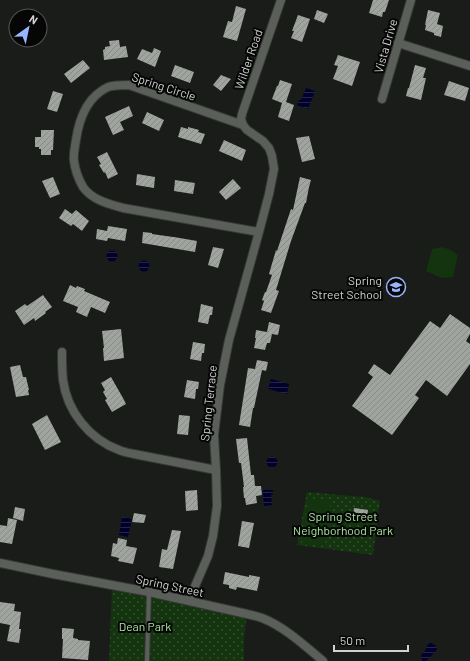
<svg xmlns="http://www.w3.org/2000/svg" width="470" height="661" font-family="Barlow,sans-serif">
  <defs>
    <pattern id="grass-dots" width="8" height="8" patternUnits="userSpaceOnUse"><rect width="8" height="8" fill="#14330f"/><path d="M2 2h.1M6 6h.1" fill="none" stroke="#355031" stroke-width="1.8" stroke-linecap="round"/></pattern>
    <pattern id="water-rules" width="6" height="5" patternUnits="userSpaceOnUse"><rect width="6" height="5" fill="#01012b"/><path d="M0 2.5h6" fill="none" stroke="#252549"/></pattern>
    <pattern id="building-hatch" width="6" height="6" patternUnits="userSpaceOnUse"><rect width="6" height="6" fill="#a0a49f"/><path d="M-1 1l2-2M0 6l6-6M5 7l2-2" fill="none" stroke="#888b87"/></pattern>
  </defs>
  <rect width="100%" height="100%" fill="#191c18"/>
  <g fill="url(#grass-dots)">
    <polygon points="307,492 365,497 380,501 373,555 297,545"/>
    <polygon points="112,585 247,614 244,640 244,661 109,661"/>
  </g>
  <g fill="#14330f">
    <polygon points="442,247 451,250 458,255 453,277 441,278 426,271 432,249"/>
    <polygon points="308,498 331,501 325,546 302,543"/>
  </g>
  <g fill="url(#water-rules)">
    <polygon points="306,88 315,91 308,109 297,105 299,100 301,100"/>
    <circle cx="112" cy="256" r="5.5"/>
    <circle cx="144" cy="266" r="5.5"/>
    <polygon points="271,379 289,384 287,394 268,389"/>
    <circle cx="272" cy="462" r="5.5"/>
    <polygon points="263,490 273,490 273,494 271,495 272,505 264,506"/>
    <polygon points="122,517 132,519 128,537 119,535"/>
    <polygon points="428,644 431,643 435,645 437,648 436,651 426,661 422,661 421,655 425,651"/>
  </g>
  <g fill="url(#building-hatch)">
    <polygon points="373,0 389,0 385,12 383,12 382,17 369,13"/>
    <polygon points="236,6 246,9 237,41 223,37 228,21 232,22"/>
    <polygon points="317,10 328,14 324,23 314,19"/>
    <polygon points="428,10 440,13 437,24 443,26 441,37 434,35 434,33 425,30 426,25 425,25"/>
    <polygon points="298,15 310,19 302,42 291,38 294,31 292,31"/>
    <polygon points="119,40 120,47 126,46 128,57 104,60 103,50 105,49 105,47 110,46 109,41"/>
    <polygon points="154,48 161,51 155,67 137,59 142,49 152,53"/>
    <polygon points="338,55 360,62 352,86 333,79 338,66 334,65"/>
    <polygon points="83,60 90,68 71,83 64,74"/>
    <polygon points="175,65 194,72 190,83 171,76"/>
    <polygon points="415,65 426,68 423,78 426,78 421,100 406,96 408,88 409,88"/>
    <polygon points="221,75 231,79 221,91 213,85"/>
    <polygon points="280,80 292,84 286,102 294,105 289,121 278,117 282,103 272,99 277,86 278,86"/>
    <polygon points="449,81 469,88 465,101 444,95"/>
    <polygon points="53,91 63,94 57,112 47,109"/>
    <polygon points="129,106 133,116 120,122 124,130 113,135 105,117"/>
    <polygon points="147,112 164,120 159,131 142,123"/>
    <polygon points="181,127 188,129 188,127 199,130 198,132 205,134 201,144 178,137"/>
    <polygon points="41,130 54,130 53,150 51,150 51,155 41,155 41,149 39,149 39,147 35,147 35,137 41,137"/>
    <polygon points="309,136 315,159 302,162 296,138"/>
    <polygon points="224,140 246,150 242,161 219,151"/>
    <polygon points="107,152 118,174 108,179 105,172 104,173 99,165 101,164 97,157"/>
    <polygon points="137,174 155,177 154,188 136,185"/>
    <polygon points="53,177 60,194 50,198 42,181"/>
    <polygon points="300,177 311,180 309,187 306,203 305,203 291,241 276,290 279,291 271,313 261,310 264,301 262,300 265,292 266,292 272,275 269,274 276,250 277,251 291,209 293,210"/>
    <polygon points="233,179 241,188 226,200 219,192"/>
    <polygon points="175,180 195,183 193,194 174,191"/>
    <polygon points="65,209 72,214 76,210 89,221 82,231 73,224 71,226 59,218"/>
    <polygon points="108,226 127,229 125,241 108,238 107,241 96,239 97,229 107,231"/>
    <polygon points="143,232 152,233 152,234 173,237 174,237 197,241 195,252 142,243"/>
    <polygon points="213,247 224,249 218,268 208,265"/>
    <polygon points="70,285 76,288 77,286 85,289 84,291 110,302 105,313 91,307 87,317 76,312 78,307 63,301"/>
    <polygon points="43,295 52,307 45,312 46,313 35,321 34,318 24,325 15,311 25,304 27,306"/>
    <polygon points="201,304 213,307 212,315 210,315 208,324 198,322"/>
    <polygon points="450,314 470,328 470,334 466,341 470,344 470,364 447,396 426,380 415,395 419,398 392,435 352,406 373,377 368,373 374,364 390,375 430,321 440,328"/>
    <polygon points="269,322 280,325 278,335 272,334 270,343 267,343 265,350 254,348 256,338 255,338 256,330 267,332"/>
    <polygon points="121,329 124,358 104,361 103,348 104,348 102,331"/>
    <polygon points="193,342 205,344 204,353 202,353 201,361 190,359"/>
    <polygon points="257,360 268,362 266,371 262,370 254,408 253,408 250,427 239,425 248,368 255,369"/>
    <polygon points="20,365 23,377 26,377 29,390 28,390 29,395 16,397 10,367"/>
    <polygon points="111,377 123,398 126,404 112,412 105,400 107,399 103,392 105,390 101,383"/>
    <polygon points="187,380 199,382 198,389 196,389 195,399 184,397"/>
    <polygon points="47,415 61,442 45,450 32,424"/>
    <polygon points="179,415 190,416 188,435 177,434"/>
    <polygon points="247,438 251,475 254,475 255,486 261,486 262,495 256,496 257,503 246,505 245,498 244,498 243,487 244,487 241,463 239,463 236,439"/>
    <polygon points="197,490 198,510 186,511 185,491"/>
    <polygon points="15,507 25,509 23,521 13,518"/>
    <polygon points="354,508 368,510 367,518 353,516"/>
    <polygon points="134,513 146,515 144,523 132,522"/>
    <polygon points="8,518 17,520 12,544 0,542 0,525 7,526"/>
    <polygon points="242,521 254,523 249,548 238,546"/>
    <polygon points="172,530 181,531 173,569 159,567 162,549 167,550"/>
    <polygon points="118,538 127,540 126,546 137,548 133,564 118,561 119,558 111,556 113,543 117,544"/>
    <polygon points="225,572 249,577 249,575 260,577 257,591 237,587 236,590 229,588 229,585 223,584"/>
    <polygon points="0,602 15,604 14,611 21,612 19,629 21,629 19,643 7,641 10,625 0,623"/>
    <polygon points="62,628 74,629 73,638 78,639 78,640 90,641 88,660 62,658 63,639 62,639"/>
  </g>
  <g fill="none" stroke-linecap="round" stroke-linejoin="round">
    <g stroke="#363835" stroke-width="6">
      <polyline id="lane" points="147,661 149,592"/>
    </g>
    <g stroke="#363835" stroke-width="10">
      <g id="street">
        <polyline points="398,43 470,66"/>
        <polyline points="382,99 411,0"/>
        <polyline points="243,125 241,119 242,114 281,0"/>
        <path d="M 62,352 C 62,361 62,371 63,380 C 67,411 89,439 119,450 C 123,452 129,453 134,454 L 216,470"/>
        <path d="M 0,563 L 53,574 L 149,592 L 247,614 C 252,615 257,616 262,618 C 285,627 305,646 323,661"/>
        <path d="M 189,600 L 208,556 L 213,536 L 217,506 L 216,470 L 214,435 L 220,385 L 229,340 L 259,232 L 269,194 L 274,169 L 272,156 L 269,148 L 263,141 L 247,130 L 243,125 L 129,85 C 122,85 114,85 108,87 C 87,97 79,119 76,140 C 75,147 73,154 74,161 C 75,169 79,180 83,187 C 92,200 109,204 123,208 L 259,232"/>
      </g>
    </g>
    <use href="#lane" stroke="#5b5f5a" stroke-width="4"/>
    <use href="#street" stroke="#5b5f5a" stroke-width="8"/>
  </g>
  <defs>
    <g id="school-ring" transform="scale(1)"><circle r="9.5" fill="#050605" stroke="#97b6fd" stroke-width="1.5"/><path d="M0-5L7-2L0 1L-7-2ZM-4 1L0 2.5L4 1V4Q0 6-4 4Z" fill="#97b6fd"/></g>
  </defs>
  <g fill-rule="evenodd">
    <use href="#school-ring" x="396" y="287"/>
  </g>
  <g text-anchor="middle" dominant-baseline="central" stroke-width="4" stroke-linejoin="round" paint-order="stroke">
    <g font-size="12" fill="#d0d3d0" stroke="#050605">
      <text transform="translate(385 46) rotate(-74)">Vista Drive</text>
      <text transform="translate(248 59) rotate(-71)">Wilder Road</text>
      <text transform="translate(164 86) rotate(18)">Spring Circle</text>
      <text transform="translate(208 403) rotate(-84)">Spring Terrace</text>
      <text transform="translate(170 585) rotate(12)">Spring Street</text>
    </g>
    <g font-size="12" fill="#d0d3d0" stroke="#050605" text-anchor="end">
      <text x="382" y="280">Spring<tspan x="382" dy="14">Street School</tspan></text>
    </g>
    <g font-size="12" fill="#a7e69d" stroke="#050605">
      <text x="343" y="516">Spring Street<tspan x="343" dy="14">Neighborhood Park</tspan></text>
      <text x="145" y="626">Dean Park</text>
    </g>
  </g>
  <g transform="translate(28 28) rotate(33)"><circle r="19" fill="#050605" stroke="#565856"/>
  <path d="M0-3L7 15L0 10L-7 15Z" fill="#97b6fd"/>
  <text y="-6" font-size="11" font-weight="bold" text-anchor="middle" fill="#d0d3d0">N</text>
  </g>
  <path d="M334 645v6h74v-6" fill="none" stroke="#d0d3d0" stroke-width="2"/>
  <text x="340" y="645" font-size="12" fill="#d0d3d0" stroke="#050605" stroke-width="3" paint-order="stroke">50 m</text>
</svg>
